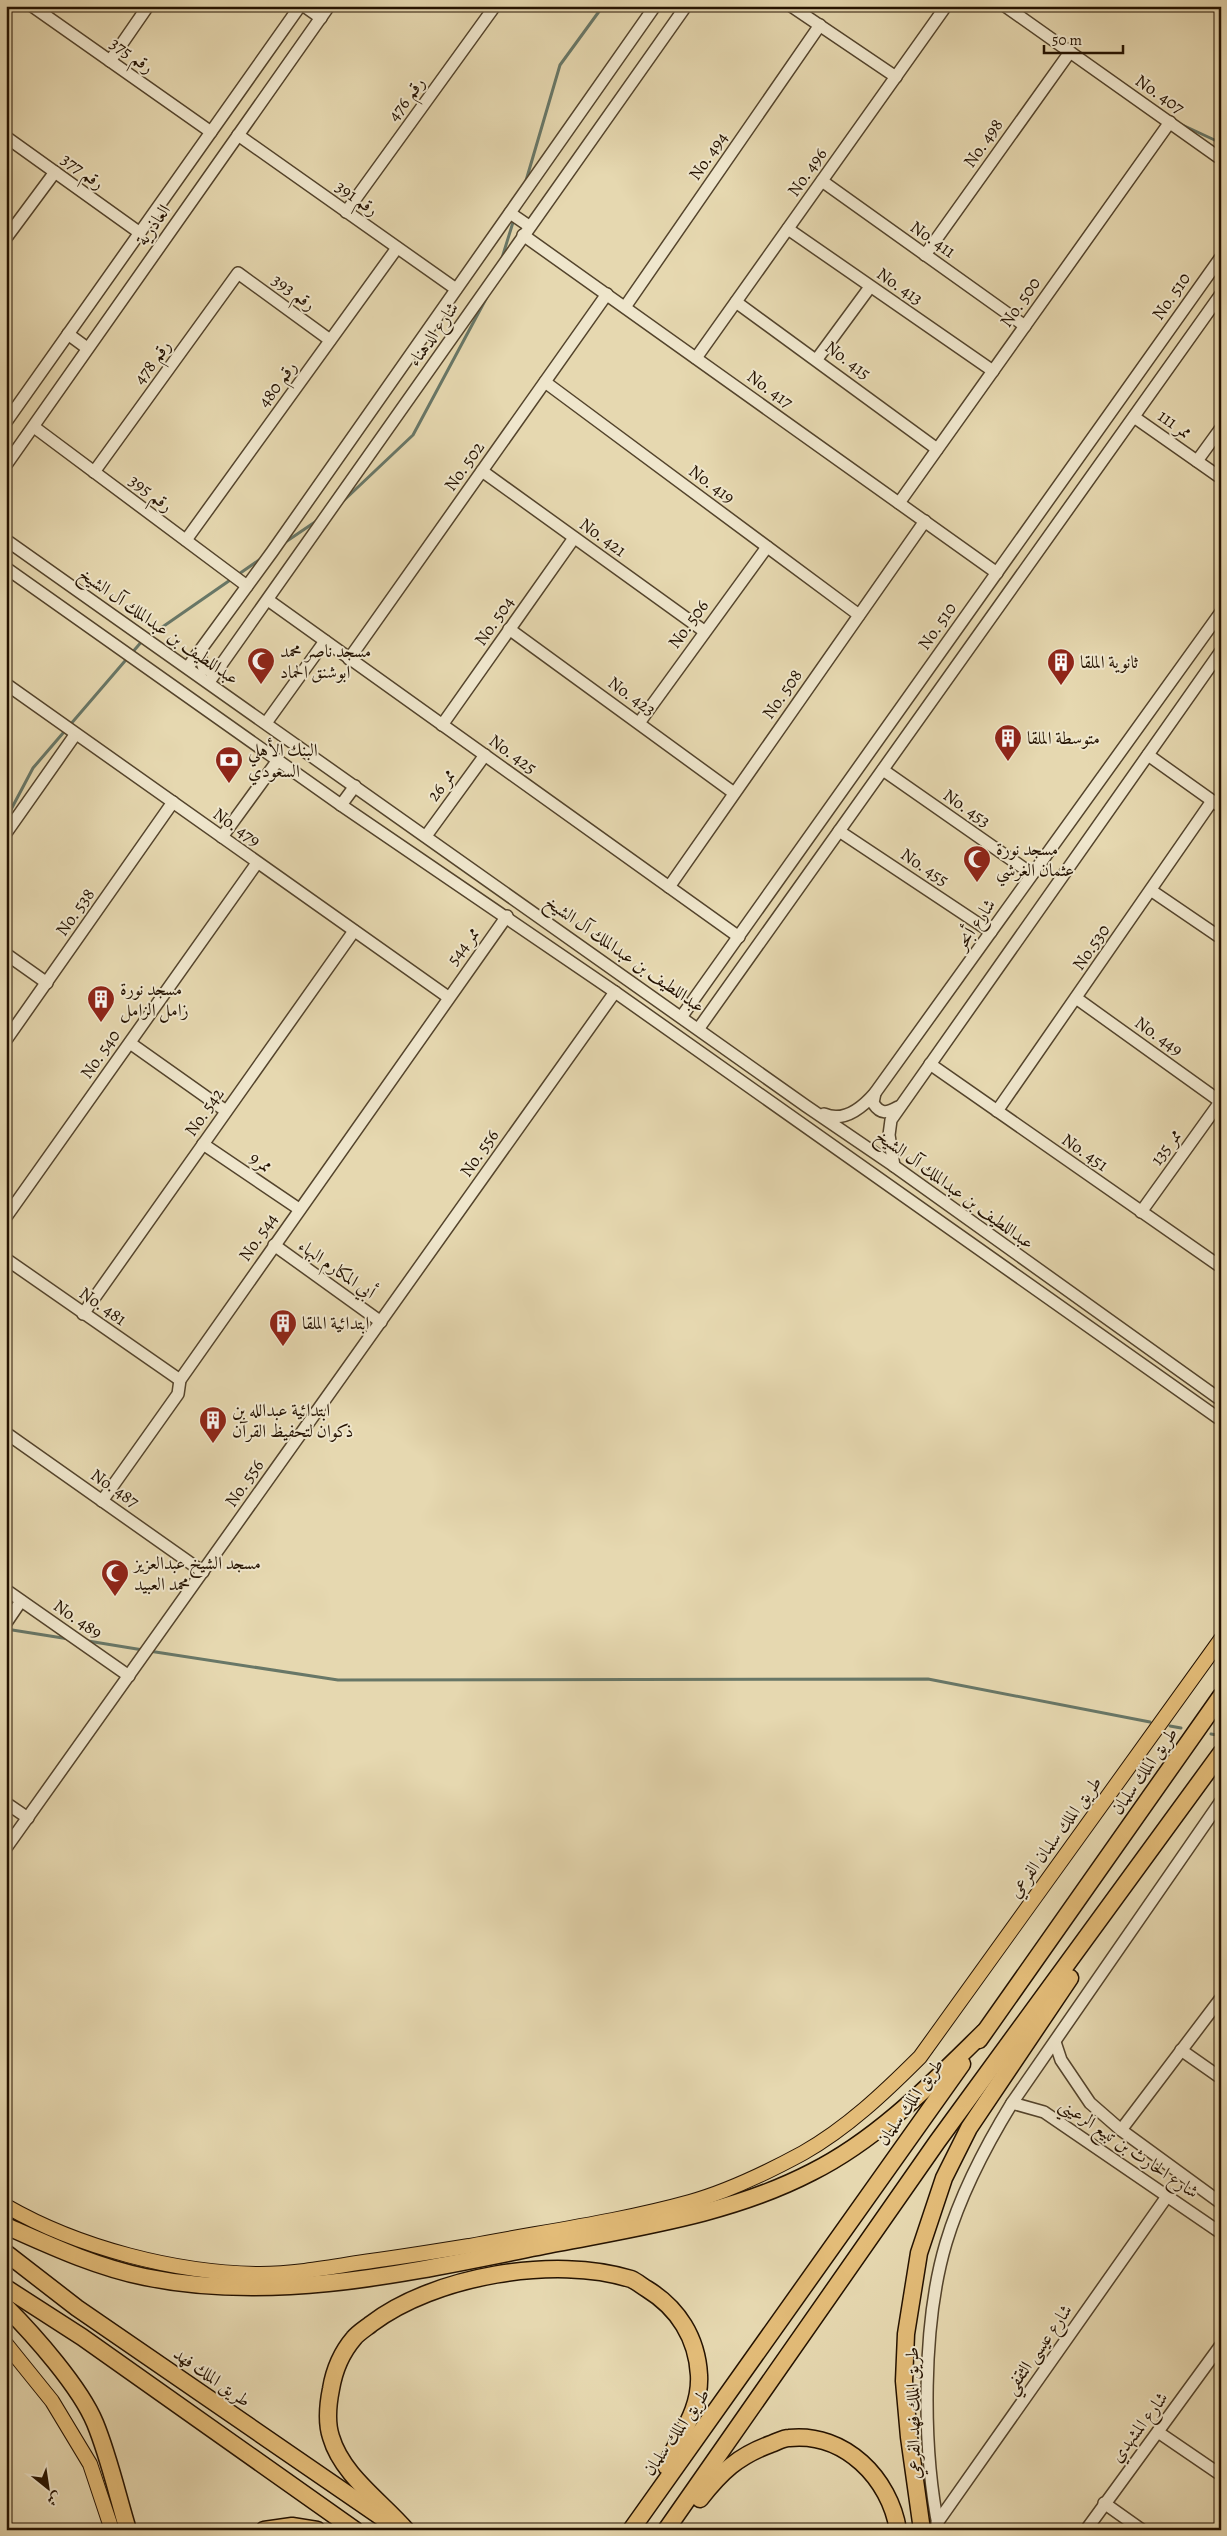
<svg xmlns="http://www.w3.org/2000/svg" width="1227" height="2536" font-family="Alegreya,Amiri,serif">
  <rect width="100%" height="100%" fill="#e6d8b0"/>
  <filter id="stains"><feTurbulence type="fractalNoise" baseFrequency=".004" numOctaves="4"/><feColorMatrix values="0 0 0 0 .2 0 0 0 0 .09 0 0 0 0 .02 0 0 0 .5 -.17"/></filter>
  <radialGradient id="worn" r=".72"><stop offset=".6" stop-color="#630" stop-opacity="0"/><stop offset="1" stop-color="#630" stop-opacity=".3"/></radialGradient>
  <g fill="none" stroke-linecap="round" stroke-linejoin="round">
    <g stroke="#687767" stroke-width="3">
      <polyline points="1178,123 1221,143"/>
      <polyline points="525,184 560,65 603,6"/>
      <polyline points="502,258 514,219"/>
      <polyline points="339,505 413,435 487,297"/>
      <polyline points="284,543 318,520"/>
      <polyline points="148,637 262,558"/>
      <polyline points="6,819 33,768 143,640"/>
      <polyline points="6,1629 69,1639"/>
      <polyline points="88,1641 143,1650"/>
      <polyline points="149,1651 338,1680 928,1679 1150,1722"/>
      <polyline points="1170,1726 1181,1728"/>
      <polyline points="1211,1734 1217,1735"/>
    </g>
    <g stroke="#54442c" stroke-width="14">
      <g id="minor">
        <polyline points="32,6 211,132"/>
        <polyline points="304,6 321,18"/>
        <polyline points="791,6 896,77"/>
        <polyline points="1005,6 1221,159"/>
        <polyline points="110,61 148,6"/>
        <polyline points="238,135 456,289"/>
        <polyline points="6,137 140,233"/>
        <polyline points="822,181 1025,326"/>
        <polyline points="346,212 495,6"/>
        <polyline points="510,213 529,226"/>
        <polyline points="788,229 993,371"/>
        <polyline points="523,235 997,573"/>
        <polyline points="6,238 55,172"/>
        <polyline points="925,255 1070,52"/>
        <polyline points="736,302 937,449"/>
        <polyline points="625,307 820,25"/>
        <polyline points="68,334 87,348"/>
        <polyline points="696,358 946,6"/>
        <polyline points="817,359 870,287"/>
        <polyline points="545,382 859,615"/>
        <polyline points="1134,417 1221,478"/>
        <polyline points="6,422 300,6"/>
        <polyline points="34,427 247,586"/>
        <polyline points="1197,461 1221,428"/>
        <polyline points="6,465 329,6"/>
        <polyline points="482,471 704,631"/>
        <polyline points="94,472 238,273 330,340"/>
        <polyline points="899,503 1170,122"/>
        <polyline points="6,540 806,1106 894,1166 1221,1400"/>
        <polyline points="186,540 397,248"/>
        <polyline points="6,568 341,805 615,992 1221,1420"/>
        <polyline points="268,600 739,937"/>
        <polyline points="509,629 734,793"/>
        <polyline points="199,652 204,669 211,670 221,665"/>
        <polyline points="349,659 607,294"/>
        <polyline points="188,667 272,552 655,6"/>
        <polyline points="209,682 686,6"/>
        <polyline points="6,684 448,997"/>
        <polyline points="266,723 325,641"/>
        <polyline points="639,723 767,547"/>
        <polyline points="442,725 574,538"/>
        <polyline points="1148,755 1221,807"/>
        <polyline points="883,770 1032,874"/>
        <polyline points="341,805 355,786"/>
        <polyline points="839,831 991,932"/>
        <polyline points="6,833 75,735"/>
        <polyline points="426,836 485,755"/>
        <polyline points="222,837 278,760"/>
        <polyline points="669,887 925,521"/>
        <polyline points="1152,891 1221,938"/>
        <polyline points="6,954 47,983"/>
        <polyline points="1076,998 1221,1102"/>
        <polyline points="682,1016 1221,257"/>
        <polyline points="699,1028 1221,294"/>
        <polyline points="6,1040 173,802"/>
        <polyline points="130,1043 226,1111"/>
        <polyline points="930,1064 1221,1267"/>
        <path d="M 875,1093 L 873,1103 C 881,1115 887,1113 898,1107"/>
        <polyline points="997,1111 1212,801"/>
        <path d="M 824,1114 C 844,1123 862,1108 875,1093 L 1221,612"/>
        <polyline points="203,1144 299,1209"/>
        <polyline points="894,1166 889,1135 891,1120 1221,651"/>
        <polyline points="1141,1212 1220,1102"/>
        <polyline points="6,1217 257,863"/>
        <polyline points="274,1245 381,1322"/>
        <polyline points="6,1259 180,1380"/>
        <polyline points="83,1314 354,931"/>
        <polyline points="6,1433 203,1572"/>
        <polyline points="102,1501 178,1394 180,1380 507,916"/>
        <polyline points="6,1590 129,1676"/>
        <polyline points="6,1623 21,1601"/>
        <polyline points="6,1803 28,1818"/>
        <polyline points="6,1848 615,992"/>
        <polyline points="1055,2042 1061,2060 1090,2103 1121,2130 1221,2203"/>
        <polyline points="1181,2050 1221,2078"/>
        <polyline points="1012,2103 1044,2112 1221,2233"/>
        <polyline points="1121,2130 1221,1998"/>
        <polyline points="1158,2432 1221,2475"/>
        <polyline points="1104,2503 1142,2530"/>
        <polyline points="937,2523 1168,2195"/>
        <path d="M 939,2530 C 922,2447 922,2324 946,2243 C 961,2193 985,2147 1012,2103 L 1221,1801"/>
        <polyline points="1086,2530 1221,2345"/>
      </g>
    </g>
    <g stroke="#241200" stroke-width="16">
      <g id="major">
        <path d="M 6,2206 C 79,2248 176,2273 260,2274 C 292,2274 326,2268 357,2263 C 395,2258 432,2252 469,2246 C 542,2232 618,2222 690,2202 C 729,2191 768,2172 803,2153 C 847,2128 884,2093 920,2057 L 1221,1639"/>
        <polyline points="6,2344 52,2401 90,2464 112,2530"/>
      </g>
    </g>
    <g stroke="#241200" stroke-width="19">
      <g id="highway">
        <polyline points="979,2040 1221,1696"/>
        <path d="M 6,2226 C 51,2246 96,2267 145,2277 C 282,2305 424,2269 558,2243 C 645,2226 733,2213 812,2172 C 878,2139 932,2083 984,2032"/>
        <polyline points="6,2253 77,2308 397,2528"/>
        <polyline points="6,2288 82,2337 355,2530"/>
        <path d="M 6,2307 C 34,2335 80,2387 95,2423 C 109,2457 117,2494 128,2530"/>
        <path d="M 700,2499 C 721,2472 738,2456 771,2444 C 777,2442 783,2438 789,2438 C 845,2432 890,2479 898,2530"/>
        <polyline points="264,2530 292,2526 317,2530"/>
        <path d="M 406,2530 C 381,2501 342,2475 331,2437 C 326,2422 328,2404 331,2389 C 334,2371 342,2352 354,2338 C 358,2333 366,2328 371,2324 C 434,2276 555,2255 631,2279 C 636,2281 642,2286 647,2289 C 678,2308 697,2338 699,2375 C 701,2410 679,2436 666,2466"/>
        <polyline points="631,2530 962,2064"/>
        <polyline points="666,2530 937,2142 1221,1753"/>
        <polyline points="922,2530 909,2437 904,2381 906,2334 919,2253 944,2178 969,2128 1070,1978"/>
      </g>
    </g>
    <use href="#minor" stroke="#efe6cc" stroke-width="11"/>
    <use href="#major" stroke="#e3bc78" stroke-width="14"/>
    <use href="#highway" stroke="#e3bc78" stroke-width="16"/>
  </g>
  <defs>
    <g id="mosque-pin" transform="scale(1.4375)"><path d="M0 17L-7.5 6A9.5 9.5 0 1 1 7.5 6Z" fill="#8f2418" stroke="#efe6cc"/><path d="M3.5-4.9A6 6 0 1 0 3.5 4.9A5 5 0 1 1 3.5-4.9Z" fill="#fff"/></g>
    <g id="building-pin" transform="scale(1.4375)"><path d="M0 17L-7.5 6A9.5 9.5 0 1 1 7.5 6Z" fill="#8f2418" stroke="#efe6cc"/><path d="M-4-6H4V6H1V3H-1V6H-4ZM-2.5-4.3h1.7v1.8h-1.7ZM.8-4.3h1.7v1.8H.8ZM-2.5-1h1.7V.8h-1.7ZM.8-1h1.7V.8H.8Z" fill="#fff"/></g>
    <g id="bank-pin" transform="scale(1.4375)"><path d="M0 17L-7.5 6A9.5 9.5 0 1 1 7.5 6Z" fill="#8f2418" stroke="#efe6cc"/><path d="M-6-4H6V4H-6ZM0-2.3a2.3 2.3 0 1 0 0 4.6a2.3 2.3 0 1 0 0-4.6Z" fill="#fff"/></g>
  </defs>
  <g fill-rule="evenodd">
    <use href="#mosque-pin" x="261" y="661"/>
    <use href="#building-pin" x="1061" y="662"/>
    <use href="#building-pin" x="1008" y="738"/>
    <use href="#bank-pin" x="229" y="760"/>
    <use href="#mosque-pin" x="977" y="859"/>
    <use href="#building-pin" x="101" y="999"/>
    <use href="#building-pin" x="283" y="1323"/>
    <use href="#building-pin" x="213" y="1420"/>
    <use href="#mosque-pin" x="115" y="1573"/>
  </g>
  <g text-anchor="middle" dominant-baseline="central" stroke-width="4" stroke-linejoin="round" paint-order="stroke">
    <g font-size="18" fill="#241200" stroke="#efe6cc">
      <text transform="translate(132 55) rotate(35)">رقم 375</text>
      <text transform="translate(1160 94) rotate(35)">No. 407</text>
      <text transform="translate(406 99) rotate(-54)">رقم 476</text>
      <text transform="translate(983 143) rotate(-55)">No. 498</text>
      <text transform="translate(708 156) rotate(-55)">No. 494</text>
      <text transform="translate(83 171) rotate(36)">رقم 377</text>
      <text transform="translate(807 172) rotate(-55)">No. 496</text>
      <text transform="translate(357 198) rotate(35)">رقم 391</text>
      <text transform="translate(153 225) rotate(-55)">العاذرية</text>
      <text transform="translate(933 239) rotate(35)">No. 411</text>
      <text transform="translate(900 286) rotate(35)">No. 413</text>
      <text transform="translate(294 292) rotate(36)">رقم 393</text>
      <text transform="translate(1171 296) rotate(-55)">No. 510</text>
      <text transform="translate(1020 302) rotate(-55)">No. 500</text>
      <text transform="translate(433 334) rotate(-55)">شارع الدهناء</text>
      <text transform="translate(848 360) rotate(37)">No. 415</text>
      <text transform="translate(152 362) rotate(-54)">رقم 478</text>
      <text transform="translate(277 384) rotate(-54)">رقم 480</text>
      <text transform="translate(770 389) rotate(36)">No. 417</text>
      <text transform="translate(1175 424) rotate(35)">ممر 111</text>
      <text transform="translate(464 466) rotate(-55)">No. 502</text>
      <text transform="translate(712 484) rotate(37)">No. 419</text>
      <text transform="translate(151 493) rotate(37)">رقم 395</text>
      <text transform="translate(603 537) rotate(36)">No. 421</text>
      <text transform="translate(494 621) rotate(-55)">No. 504</text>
      <text transform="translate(688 624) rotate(-54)">No. 506</text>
      <text transform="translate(159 626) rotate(35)">عبداللطيف بن عبدالملك آل الشيخ</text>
      <text transform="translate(937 626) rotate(-55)">No. 510</text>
      <text transform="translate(782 694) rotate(-55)">No. 508</text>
      <text transform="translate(632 696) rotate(36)">No. 423</text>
      <text transform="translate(513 754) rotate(36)">No. 425</text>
      <text transform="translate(441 785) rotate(-54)">ممر 26</text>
      <text transform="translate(967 808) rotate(35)">No. 453</text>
      <text transform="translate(237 827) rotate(36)">No. 479</text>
      <text transform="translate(925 867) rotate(34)">No. 455</text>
      <text transform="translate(75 912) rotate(-55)">No. 538</text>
      <text transform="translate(975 924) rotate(-55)">شارع أبحر</text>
      <text transform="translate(463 946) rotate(-54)">ممر 544</text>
      <text transform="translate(1091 947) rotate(-55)">No.530</text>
      <text transform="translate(625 954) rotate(35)">عبداللطيف بن عبدالملك آل الشيخ</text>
      <text transform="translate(1159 1036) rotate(36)">No. 449</text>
      <text transform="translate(100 1054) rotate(-55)">No. 540</text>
      <text transform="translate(204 1112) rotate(-55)">No. 542</text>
      <text transform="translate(1166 1147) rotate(-54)">ممر 135</text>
      <text transform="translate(1085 1152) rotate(35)">No. 451</text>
      <text transform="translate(479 1153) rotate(-55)">No. 556</text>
      <text transform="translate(261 1162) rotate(34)">ممر9</text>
      <text transform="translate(955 1189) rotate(36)">عبداللطيف بن عبدالملك آل الشيخ</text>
      <text transform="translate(258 1237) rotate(-55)">No. 544</text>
      <text transform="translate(337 1269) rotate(35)">أبي المكارم البهاء</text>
      <text transform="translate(103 1306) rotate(35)">No. 481</text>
      <text transform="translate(244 1483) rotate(-55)">No. 556</text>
      <text transform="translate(115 1488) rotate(35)">No. 487</text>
      <text transform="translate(78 1619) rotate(35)">No. 489</text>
      <text transform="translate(1144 1771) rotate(-55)">طريق الملك سلمان</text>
      <text transform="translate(1055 1837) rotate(-54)">طريق الملك سلمان الفرعي</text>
      <text transform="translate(910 2102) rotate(-55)">طريق الملك سلمان</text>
      <text transform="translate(1129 2148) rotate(34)">شارع الحارث بن تبيع الرعيني</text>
      <text transform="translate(1038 2349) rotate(-55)">شارع عيسى الثقفي</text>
      <text transform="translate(212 2377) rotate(35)">طريق الملك فهد</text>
      <text transform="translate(913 2413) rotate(-91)">طريق الملك فهد الفرعي</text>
      <text transform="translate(1139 2427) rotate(-53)">شارع المشهدي</text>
      <text transform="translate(676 2432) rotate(-55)">طريق الملك سلمان</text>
    </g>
    <g font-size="18" fill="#241200" stroke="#efe6cc" text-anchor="start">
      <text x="280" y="651">مسجد ناصر محمد<tspan x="280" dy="21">ابوشنق الحماد</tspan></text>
      <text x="1080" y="662">ثانوية الملقا</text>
      <text x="1027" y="738">متوسطة الملقا</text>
      <text x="248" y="750">البنك الأهلي<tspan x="248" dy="21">السعودي</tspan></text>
      <text x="996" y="849">مسجد نورة<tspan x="996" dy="21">عثمان الغرشي</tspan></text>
      <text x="120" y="989">مسجد نورة<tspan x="120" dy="21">زامل الزامل</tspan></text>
      <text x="302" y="1323">ابتدائية الملقا</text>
      <text x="232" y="1410">ابتدائية عبدالله بن<tspan x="232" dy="21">ذكوان لتحفيظ القرآن</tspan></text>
      <text x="134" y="1563">مسجد الشيخ عبدالعزيز<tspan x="134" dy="21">محمد العبيد</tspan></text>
    </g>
  </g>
  <rect width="1227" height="2536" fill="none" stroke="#e6d8b0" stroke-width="25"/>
  <rect x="8" y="8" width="1212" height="2521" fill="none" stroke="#241200" stroke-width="2.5"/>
  <rect x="12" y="12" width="1202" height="2511" fill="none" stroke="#241200"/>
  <g transform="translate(48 2488) rotate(150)" stroke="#efe6cc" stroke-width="4" paint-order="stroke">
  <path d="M0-4L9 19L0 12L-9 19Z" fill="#241200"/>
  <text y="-8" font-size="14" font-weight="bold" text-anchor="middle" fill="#241200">ش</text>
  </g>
  <path d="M1044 45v8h79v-8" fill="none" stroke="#241200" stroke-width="2.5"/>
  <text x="1052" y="45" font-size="15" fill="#241200" stroke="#efe6cc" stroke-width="4" paint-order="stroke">50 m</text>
  <rect width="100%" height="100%" filter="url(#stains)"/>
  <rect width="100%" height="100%" fill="url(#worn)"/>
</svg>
